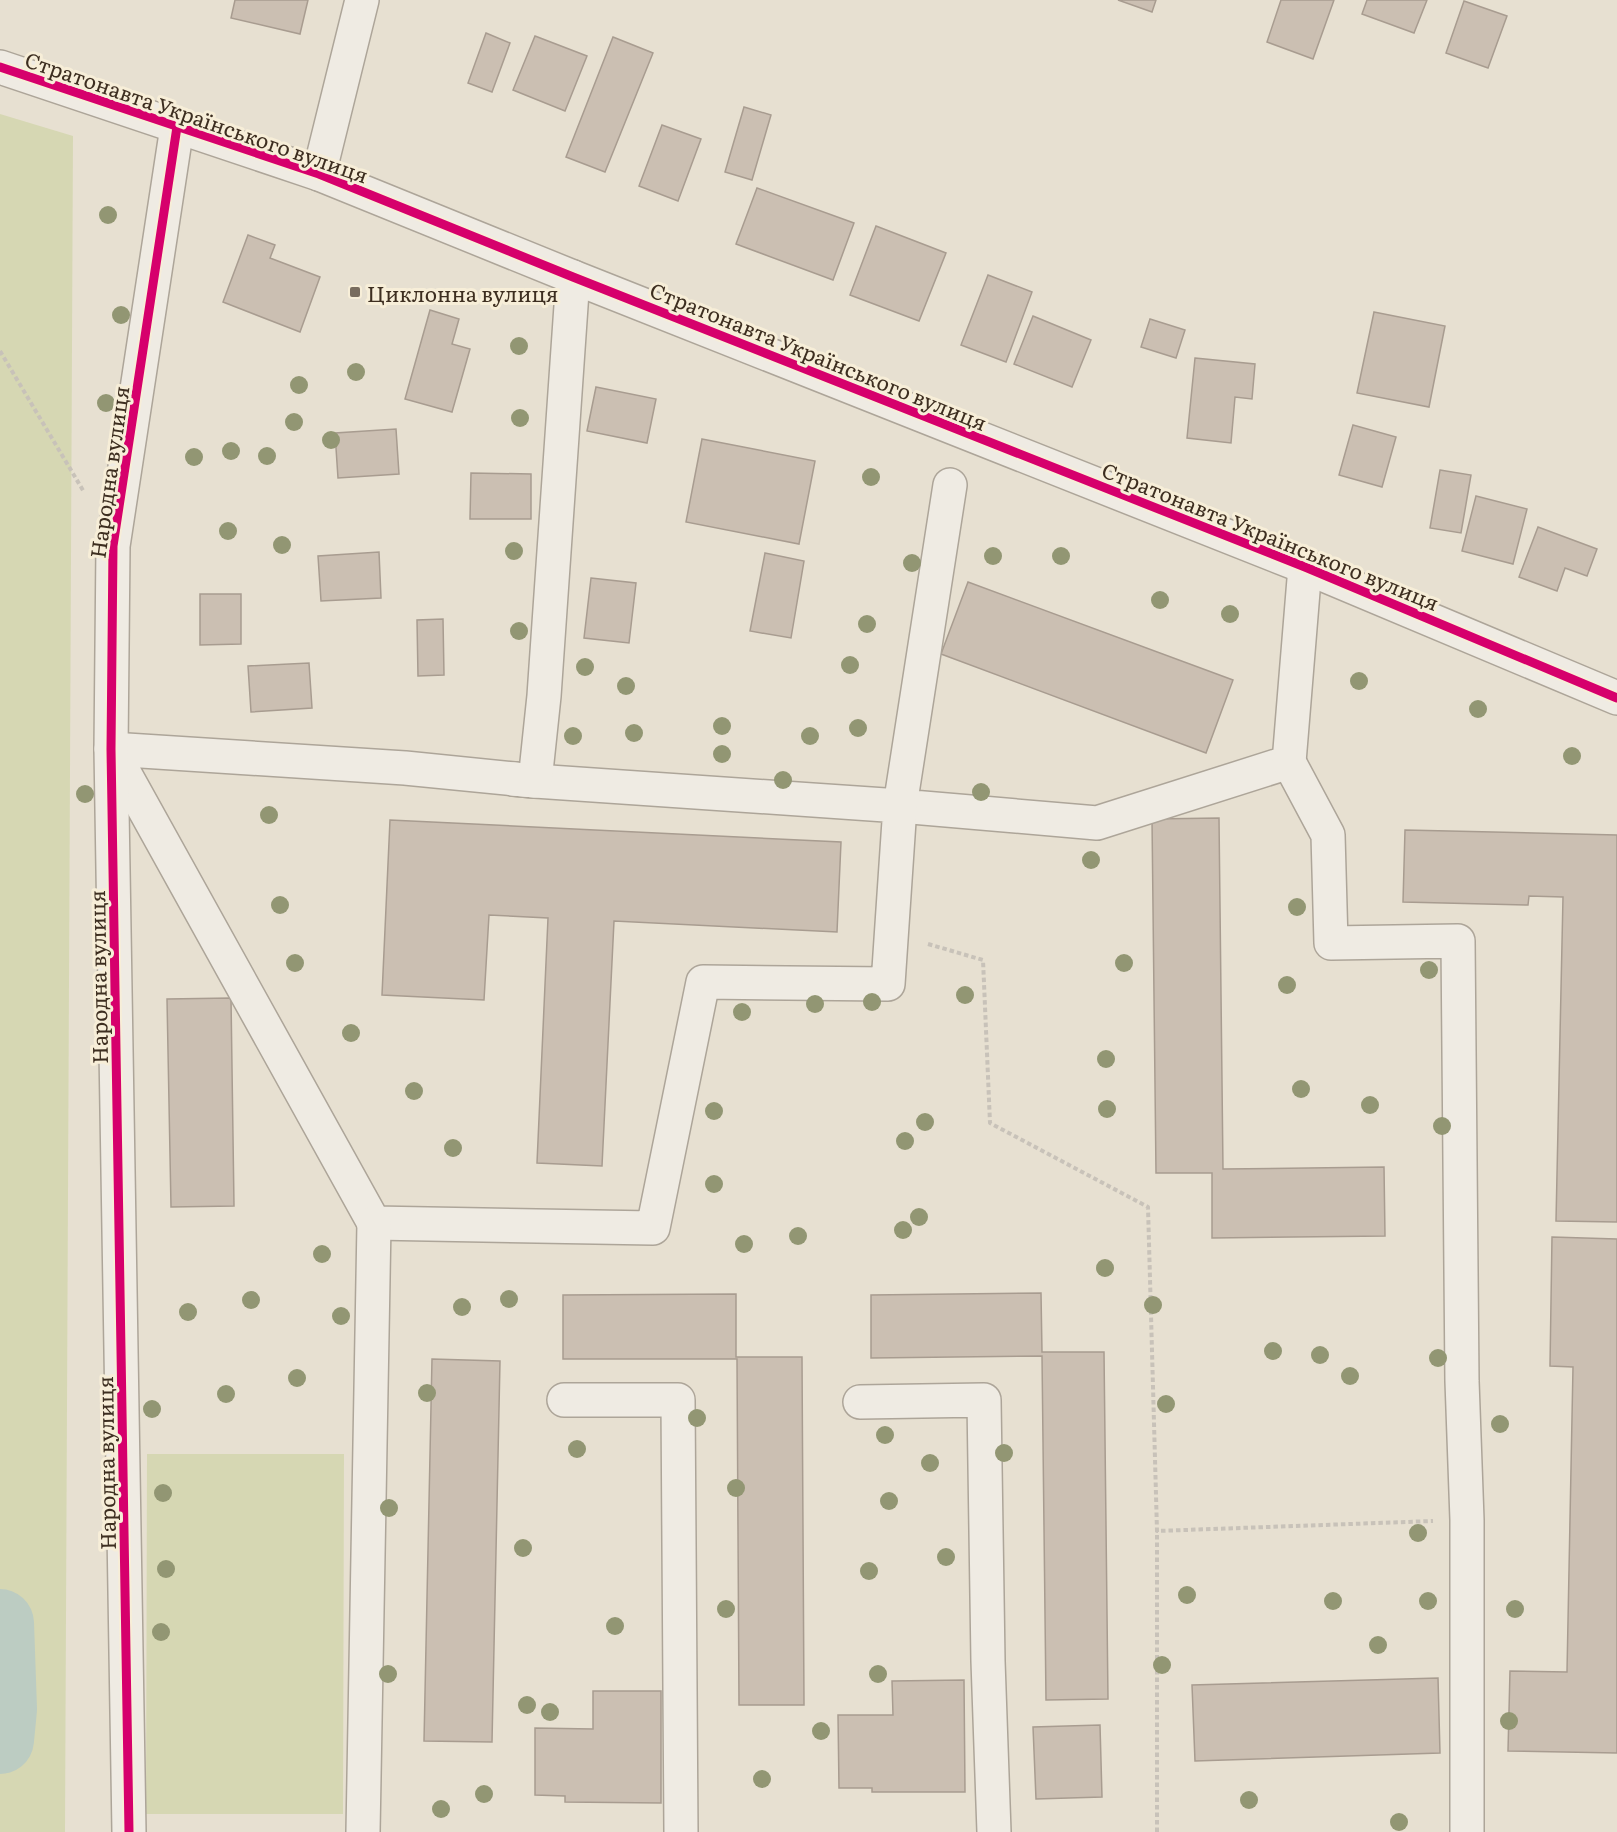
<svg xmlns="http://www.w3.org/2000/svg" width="1617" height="1832" font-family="Literata,serif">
  <rect width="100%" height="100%" fill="#e7e0d1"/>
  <g fill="#d6d7b3">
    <polygon points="0,114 73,136 65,1832 0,1832"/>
    <polygon points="147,1454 344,1454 343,1814 146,1814"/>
  </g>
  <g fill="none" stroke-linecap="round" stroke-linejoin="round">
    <polyline stroke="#bcccc2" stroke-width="68" points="0,1623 3,1709 0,1740"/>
  </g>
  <g fill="#cbbfb2" stroke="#a89c90" stroke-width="1.5">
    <polygon points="235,0 308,0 300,34 231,18"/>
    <polygon points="1118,0 1156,0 1152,12"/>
    <polygon points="1281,0 1334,0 1313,59 1267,42"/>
    <polygon points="1367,0 1427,0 1414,33 1362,14"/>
    <polygon points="1464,1 1507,16 1488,68 1446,53"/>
    <polygon points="486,33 510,43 492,92 468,83"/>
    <polygon points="535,36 587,56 565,111 513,90"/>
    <polygon points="613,37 653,53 605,172 566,157"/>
    <polygon points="744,107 771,115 752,180 725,172"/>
    <polygon points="662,125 701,139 678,201 639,186"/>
    <polygon points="757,188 854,223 833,280 736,244"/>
    <polygon points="876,226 946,253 919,321 850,295"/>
    <polygon points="248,235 275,245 270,258 320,277 300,332 223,302"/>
    <polygon points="988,275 1032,292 1006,362 961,345"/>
    <polygon points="430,310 459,319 452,344 470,349 452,412 405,399"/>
    <polygon points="1374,312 1445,326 1429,407 1357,393"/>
    <polygon points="1033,316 1091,340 1072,387 1014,364"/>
    <polygon points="1150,319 1185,330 1176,358 1141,347"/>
    <polygon points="1195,358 1255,364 1252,399 1235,397 1231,443 1187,438"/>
    <polygon points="596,387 656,399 647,443 587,431"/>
    <polygon points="1353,425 1396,437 1382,487 1339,475"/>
    <polygon points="396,429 399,474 338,478 335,433"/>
    <polygon points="702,439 815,461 799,544 686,522"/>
    <polygon points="1440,470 1471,475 1461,533 1430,528"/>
    <polygon points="471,473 531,474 531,519 470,519"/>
    <polygon points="1476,496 1527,509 1513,564 1462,551"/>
    <polygon points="1538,527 1597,549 1587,576 1565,568 1557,591 1519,577"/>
    <polygon points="379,552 381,598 321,601 318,556"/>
    <polygon points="765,553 804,561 791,638 750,631"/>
    <polygon points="591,578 636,583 629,643 584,638"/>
    <polygon points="968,582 1233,680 1206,753 941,654"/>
    <polygon points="200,594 241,594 241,644 200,645"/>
    <polygon points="443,619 444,675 418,676 417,620"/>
    <polygon points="309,663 312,708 251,712 248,666"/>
    <polygon points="1219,818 1223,1169 1384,1167 1385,1236 1212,1238 1212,1173 1156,1173 1152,819"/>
    <polygon points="390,820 841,842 837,932 614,921 602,1166 537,1163 548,918 489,915 484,1000 382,995"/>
    <polygon points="1405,830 1617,835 1617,1222 1556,1221 1563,897 1529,896 1528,905 1403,902"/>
    <polygon points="231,998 234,1206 171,1207 167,999"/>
    <polygon points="1552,1237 1617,1239 1617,1753 1508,1751 1510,1671 1567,1672 1573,1367 1550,1366"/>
    <polygon points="1041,1293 1042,1352 1104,1352 1108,1699 1046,1700 1042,1356 871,1358 871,1295"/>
    <polygon points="736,1294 736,1357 802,1357 804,1705 739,1705 737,1359 563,1359 563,1295"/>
    <polygon points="432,1359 500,1361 492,1742 424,1741"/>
    <polygon points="1438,1678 1440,1753 1195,1761 1192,1685"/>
    <polygon points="964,1680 965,1792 872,1792 872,1788 839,1788 838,1715 893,1715 892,1681"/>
    <polygon points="593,1691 661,1691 661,1803 565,1802 565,1796 535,1795 535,1728 593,1729"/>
    <polygon points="1100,1725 1102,1797 1036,1799 1033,1727"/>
  </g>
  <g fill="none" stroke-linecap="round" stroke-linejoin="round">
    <g stroke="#ada599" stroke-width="36">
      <g id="minor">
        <polyline points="0,67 319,174 573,277 1305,567 1617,698"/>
        <polyline points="319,174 362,0"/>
        <polyline points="950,485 900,806 1097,823 1289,762 1305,567"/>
        <polygon points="111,749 405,768 535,781 900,806 888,984 703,982 653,1228 374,1223"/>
        <polyline points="1289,762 1328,835 1331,943 1458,941 1462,1381 1467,1520 1467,1832"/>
        <polyline points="513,779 535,781 544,696 573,277"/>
        <polyline points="564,1400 678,1400 681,1832"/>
        <polyline points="860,1402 984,1400 988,1661 994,1832"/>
        <polyline points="129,1832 111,749 113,546 177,127"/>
        <polyline points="363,1832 374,1223"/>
      </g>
    </g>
    <g stroke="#c8c2b9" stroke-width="4" stroke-dasharray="4.5 3" stroke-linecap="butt">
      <polyline points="0,351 84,492"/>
      <polyline points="928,944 983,960 990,1123 1148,1207 1157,1531 1433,1521"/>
      <polyline points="1157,1832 1157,1531"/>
    </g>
    <use href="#minor" stroke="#efebe3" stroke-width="33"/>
    <g stroke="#f7eed8" stroke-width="13">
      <g id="cycleway">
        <polyline points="0,67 319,174 573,277 1305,567 1617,698"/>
        <polyline points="129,1832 111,749 113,546 177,127"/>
      </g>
    </g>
    <use href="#cycleway" stroke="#d6006c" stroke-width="9"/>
  </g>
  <g fill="#929673">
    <circle cx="108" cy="215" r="9"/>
    <circle cx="121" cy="315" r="9"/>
    <circle cx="519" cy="346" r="9"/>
    <circle cx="356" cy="372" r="9"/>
    <circle cx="299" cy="385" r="9"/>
    <circle cx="106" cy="403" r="9"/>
    <circle cx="520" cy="418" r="9"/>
    <circle cx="294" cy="422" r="9"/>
    <circle cx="331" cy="440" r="9"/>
    <circle cx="231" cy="451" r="9"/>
    <circle cx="267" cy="456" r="9"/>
    <circle cx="194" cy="457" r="9"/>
    <circle cx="871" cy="477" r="9"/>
    <circle cx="228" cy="531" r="9"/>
    <circle cx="282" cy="545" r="9"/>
    <circle cx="514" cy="551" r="9"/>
    <circle cx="993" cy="556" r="9"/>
    <circle cx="1061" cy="556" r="9"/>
    <circle cx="912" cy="563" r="9"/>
    <circle cx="1160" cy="600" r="9"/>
    <circle cx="1230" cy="614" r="9"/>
    <circle cx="867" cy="624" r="9"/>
    <circle cx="519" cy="631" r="9"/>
    <circle cx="850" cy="665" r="9"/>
    <circle cx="585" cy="667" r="9"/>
    <circle cx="1359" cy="681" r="9"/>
    <circle cx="626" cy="686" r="9"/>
    <circle cx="1478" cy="709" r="9"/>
    <circle cx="722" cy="726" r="9"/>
    <circle cx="858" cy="728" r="9"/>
    <circle cx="634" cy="733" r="9"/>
    <circle cx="573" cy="736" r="9"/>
    <circle cx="810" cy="736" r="9"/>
    <circle cx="722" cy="754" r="9"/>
    <circle cx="1572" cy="756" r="9"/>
    <circle cx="783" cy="780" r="9"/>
    <circle cx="981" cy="792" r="9"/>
    <circle cx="85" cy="794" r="9"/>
    <circle cx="269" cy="815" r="9"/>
    <circle cx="1091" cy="860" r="9"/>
    <circle cx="280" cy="905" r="9"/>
    <circle cx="1297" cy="907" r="9"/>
    <circle cx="295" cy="963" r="9"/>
    <circle cx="1124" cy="963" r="9"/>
    <circle cx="1429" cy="970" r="9"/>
    <circle cx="1287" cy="985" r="9"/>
    <circle cx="965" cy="995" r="9"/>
    <circle cx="872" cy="1002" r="9"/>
    <circle cx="815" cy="1004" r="9"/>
    <circle cx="742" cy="1012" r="9"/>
    <circle cx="351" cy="1033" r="9"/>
    <circle cx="1106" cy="1059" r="9"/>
    <circle cx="1301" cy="1089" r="9"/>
    <circle cx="414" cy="1091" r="9"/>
    <circle cx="1370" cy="1105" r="9"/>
    <circle cx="1107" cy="1109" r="9"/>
    <circle cx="714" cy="1111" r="9"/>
    <circle cx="925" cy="1122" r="9"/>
    <circle cx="1442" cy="1126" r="9"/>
    <circle cx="905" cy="1141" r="9"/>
    <circle cx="453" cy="1148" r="9"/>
    <circle cx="714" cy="1184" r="9"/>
    <circle cx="919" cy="1217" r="9"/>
    <circle cx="903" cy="1230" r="9"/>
    <circle cx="798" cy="1236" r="9"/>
    <circle cx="744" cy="1244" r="9"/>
    <circle cx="322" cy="1254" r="9"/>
    <circle cx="1105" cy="1268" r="9"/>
    <circle cx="509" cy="1299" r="9"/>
    <circle cx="251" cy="1300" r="9"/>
    <circle cx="1153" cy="1305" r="9"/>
    <circle cx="462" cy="1307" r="9"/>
    <circle cx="188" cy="1312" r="9"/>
    <circle cx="341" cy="1316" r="9"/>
    <circle cx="1273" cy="1351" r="9"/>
    <circle cx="1320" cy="1355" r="9"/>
    <circle cx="1438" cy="1358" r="9"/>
    <circle cx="1350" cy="1376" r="9"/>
    <circle cx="297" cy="1378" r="9"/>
    <circle cx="427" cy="1393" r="9"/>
    <circle cx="226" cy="1394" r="9"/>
    <circle cx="1166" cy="1404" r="9"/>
    <circle cx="152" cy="1409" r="9"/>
    <circle cx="697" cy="1418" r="9"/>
    <circle cx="1500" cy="1424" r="9"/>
    <circle cx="885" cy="1435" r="9"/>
    <circle cx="577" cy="1449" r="9"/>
    <circle cx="1004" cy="1453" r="9"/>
    <circle cx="930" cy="1463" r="9"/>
    <circle cx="736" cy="1488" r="9"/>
    <circle cx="163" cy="1493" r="9"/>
    <circle cx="889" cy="1501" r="9"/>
    <circle cx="389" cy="1508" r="9"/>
    <circle cx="1418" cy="1533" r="9"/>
    <circle cx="523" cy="1548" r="9"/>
    <circle cx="946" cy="1557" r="9"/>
    <circle cx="166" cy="1569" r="9"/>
    <circle cx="869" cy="1571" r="9"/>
    <circle cx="1187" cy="1595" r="9"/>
    <circle cx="1333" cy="1601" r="9"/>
    <circle cx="1428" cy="1601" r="9"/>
    <circle cx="726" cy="1609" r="9"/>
    <circle cx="1515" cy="1609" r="9"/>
    <circle cx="615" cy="1626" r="9"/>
    <circle cx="161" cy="1632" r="9"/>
    <circle cx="1378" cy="1645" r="9"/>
    <circle cx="1162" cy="1665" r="9"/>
    <circle cx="388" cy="1674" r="9"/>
    <circle cx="878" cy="1674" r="9"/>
    <circle cx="527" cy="1705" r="9"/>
    <circle cx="550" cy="1712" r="9"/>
    <circle cx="1509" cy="1721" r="9"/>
    <circle cx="821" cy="1731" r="9"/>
    <circle cx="762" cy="1779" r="9"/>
    <circle cx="484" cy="1794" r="9"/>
    <circle cx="1249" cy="1800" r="9"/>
    <circle cx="441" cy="1809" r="9"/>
    <circle cx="1399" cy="1822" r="9"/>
  </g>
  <rect fill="#786c5e" stroke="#f7eed8" stroke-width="2" x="349" y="286" width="12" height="12" rx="3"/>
  <g text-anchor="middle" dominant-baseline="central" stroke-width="6" stroke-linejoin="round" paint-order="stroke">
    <g font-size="21" fill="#3d2e20" stroke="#f7eed8">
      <text transform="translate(197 116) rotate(19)">Стратонавта Українського вулиця</text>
      <text transform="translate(819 355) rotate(22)">Стратонавта Українського вулиця</text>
      <text transform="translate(108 472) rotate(-82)">Народна вулиця</text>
      <text transform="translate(1271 535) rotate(22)">Стратонавта Українського вулиця</text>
      <text transform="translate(97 977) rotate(-91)">Народна вулиця</text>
      <text transform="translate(105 1463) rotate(-91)">Народна вулиця</text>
    </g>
    <g font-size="21" fill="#3d2e20" stroke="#f7eed8" text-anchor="start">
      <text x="367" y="292">Циклонна вулиця</text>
    </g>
  </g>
</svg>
